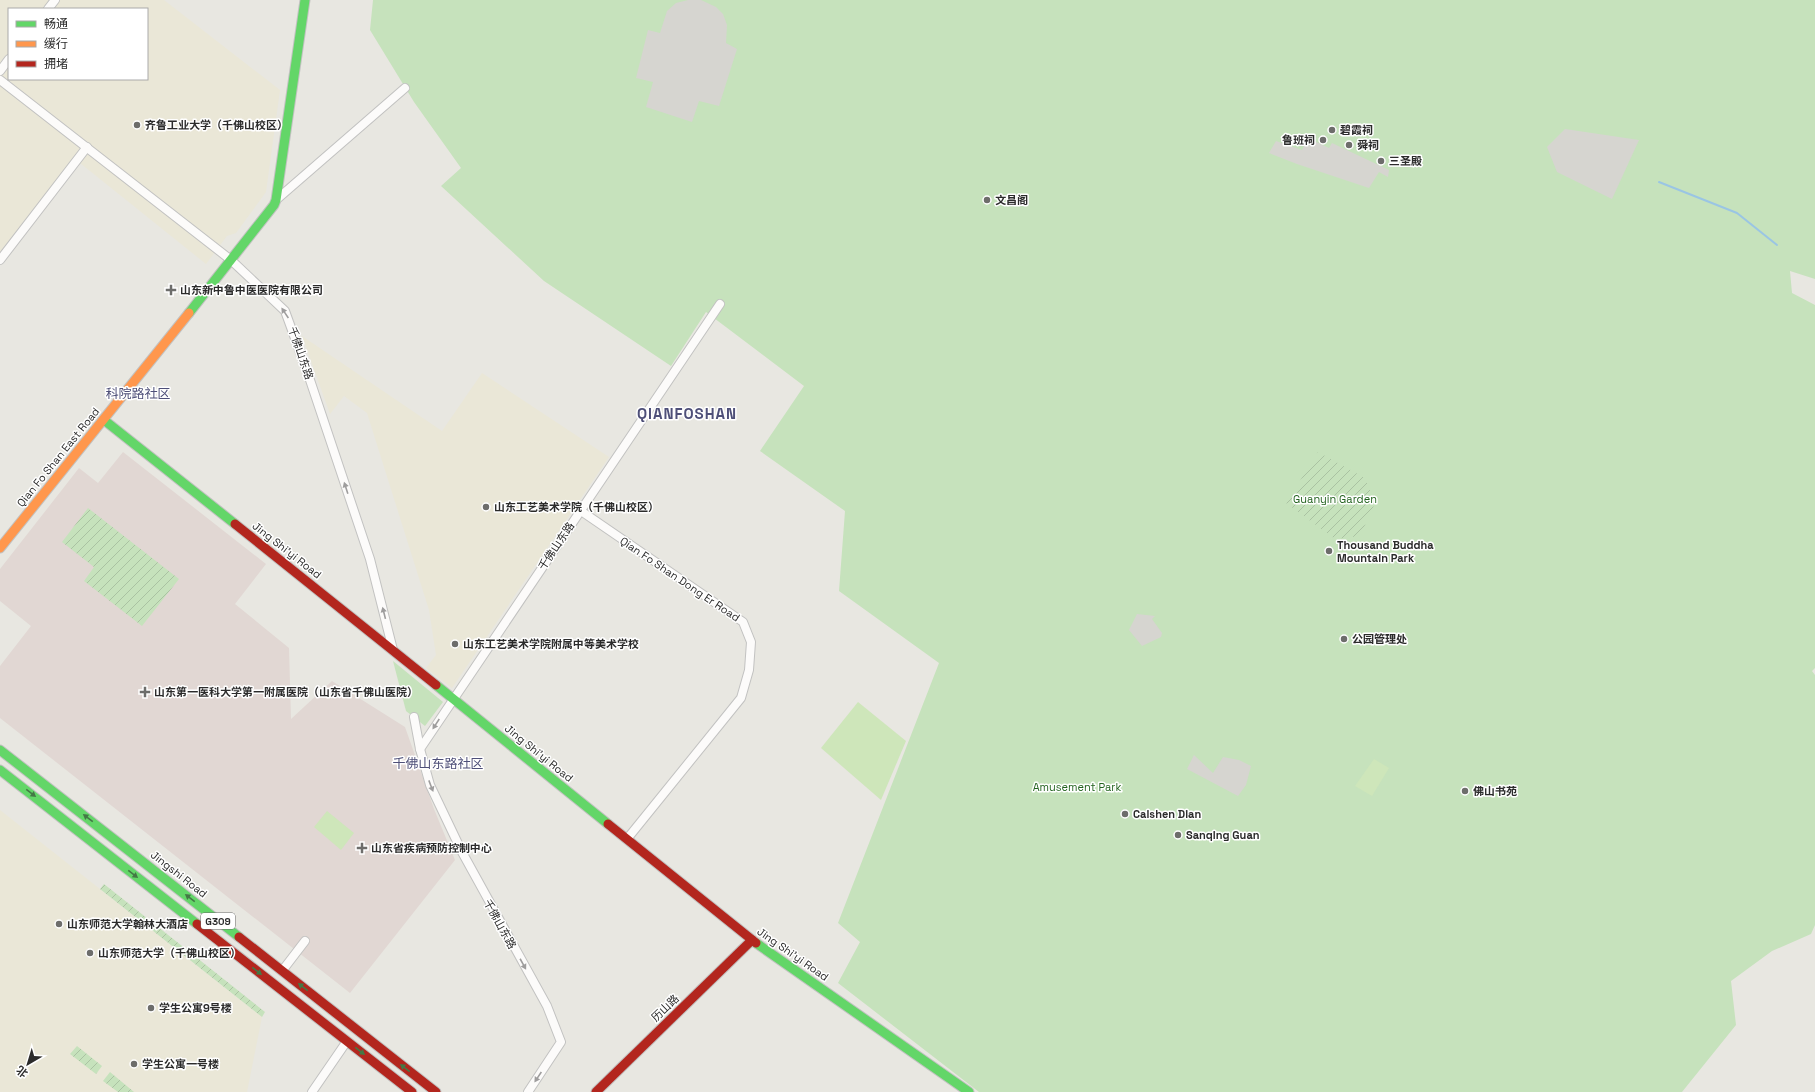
<svg xmlns="http://www.w3.org/2000/svg" width="1815" height="1092" font-family="'Space Grotesk','Noto Sans SC',sans-serif">
  <defs>
    <pattern id="garden-furrows" width="10" height="10" patternUnits="userSpaceOnUse"><rect width="10" height="10" fill="#c6e2bc"/><path d="M-1 1l2-2M0 10L10 0M9 11l2-2" fill="none" stroke="#aac2a2"/></pattern>
  </defs>
  <rect width="100%" height="100%" fill="#e8e7e1"/>
  <g fill="#eae7d7" fill-rule="evenodd">
    <path d="M 0,0 L 164,0 L 280,90 L 266,192 L 236,233 L 227,236 L 206,264 L 75,159 L 0,256 ZM 9,9 L 147,9 L 147,79 L 9,79 Z"/>
    <polygon points="302,336 442,431 482,373 609,457 452,688 426,668 436,655 429,610 367,413 344,396 330,414"/>
    <polygon points="0,810 262,1017 247,1092 0,1092"/>
  </g>
  <polygon fill="#e1d7d3" points="123,452 266,564 235,604 289,648 291,719 332,681 405,727 434,809 455,860 350,993 0,718 0,666 31,626 0,601 0,569 79,468 98,483"/>
  <g fill="#c6e2bc">
    <polygon points="373,0 1815,0 1815,279 1790,271 1792,293 1815,305 1815,668 1812,671 1815,675 1815,925 1811,934 1772,951 1731,981 1736,1025 1682,1092 979,1092 838,983 860,942 838,923 939,663 839,591 845,511 760,451 804,386 706,312 671,366 544,281 441,186 461,168 414,102 370,30"/>
    <polygon points="393,661 443,702 425,726 406,711"/>
  </g>
  <g fill="url(#garden-furrows)">
    <polygon points="1318,452 1365,478 1375,503 1360,536 1335,539 1286,503"/>
    <polygon points="88,508 179,579 142,626 84,581 94,567 62,542"/>
    <polygon points="104,884 265,1012 262,1017 100,889"/>
    <polygon points="77,1046 102,1066 96,1074 70,1054"/>
    <polygon points="110,1072 134,1092 118,1092 103,1081"/>
  </g>
  <g fill="#cee6ba">
    <polygon points="858,702 906,741 881,800 821,748"/>
    <polygon points="1374,759 1389,768 1372,796 1355,786"/>
    <polygon points="327,811 354,833 341,850 314,827"/>
  </g>
  <g fill="#d6d5d0">
    <polygon points="688,0 701,0 716,7 723,14 727,25 726,43 737,49 719,106 699,101 692,122 646,107 653,82 636,78 648,30 660,33 667,11 676,3"/>
    <polygon points="1565,129 1639,140 1612,199 1557,172 1547,147"/>
    <polygon points="1308,138 1329,148 1332,143 1389,170 1388,177 1379,172 1369,188 1297,164 1269,153 1276,141 1302,150"/>
    <polygon points="1137,614 1155,616 1152,619 1162,633 1161,637 1142,646 1129,630"/>
    <polygon points="1194,755 1213,773 1223,757 1239,760 1251,766 1246,785 1238,796 1187,769"/>
  </g>
  <g fill="none" stroke-linecap="round" stroke-linejoin="round">
    <polyline stroke="#9ac5e4" stroke-width="2" points="1659,182 1737,213 1777,245"/>
    <g stroke="#c2c2c1" stroke-width="10">
      <g id="street">
        <polyline points="48,9 55,0"/>
        <polyline points="0,71 9,59"/>
        <polyline points="0,80 231,260 285,311 308,374 370,559 393,650"/>
        <polyline points="276,200 405,88"/>
        <polyline points="0,260 87,147"/>
        <polyline points="581,511 743,622 751,642 749,670 741,698 627,839"/>
        <polyline points="414,717 420,749 430,785 462,852 547,1006 561,1042 528,1092"/>
        <polyline points="420,749 720,304"/>
        <polyline points="282,971 305,941"/>
        <polyline points="312,1092 347,1041"/>
      </g>
    </g>
    <g stroke="#c2c2c1" stroke-width="11">
      <g id="fast">
        <polyline points="189,313 274,205 276,200 305,0"/>
        <polyline points="104,420 235,524"/>
        <polyline points="436,685 608,824"/>
        <polyline points="0,750 239,937"/>
        <polyline points="0,770 197,924"/>
        <polyline points="756,943 969,1092"/>
      </g>
    </g>
    <g stroke="#c2c2c1" stroke-width="11">
      <polyline id="slow" points="0,548 189,313"/>
    </g>
    <g stroke="#c2c2c1" stroke-width="11">
      <g id="jam">
        <polyline points="235,524 436,685"/>
        <polyline points="608,824 756,943"/>
        <polyline points="197,924 412,1092"/>
        <polyline points="239,937 436,1092"/>
        <polyline points="596,1092 752,940"/>
      </g>
    </g>
    <use href="#street" stroke="#fcfbfa" stroke-width="8"/>
    <use href="#fast" stroke="#63d668" stroke-width="9"/>
    <use href="#slow" stroke="#ff974d" stroke-width="9"/>
    <use href="#jam" stroke="#b3261e" stroke-width="9"/>
  </g>
  <defs><path id="oneway-solid" d="M-6-.8H1V-3.2L6.5 0L1 3.2V.8H-6Z"/></defs>
  <g fill="#9e9d9d">
    <use href="#oneway-solid" transform="translate(285 313) rotate(-124)"/>
    <use href="#oneway-solid" transform="translate(346 488) rotate(-108)"/>
    <use href="#oneway-solid" transform="translate(384 613) rotate(-104)"/>
    <use href="#oneway-solid" transform="translate(436 724) rotate(123)"/>
    <use href="#oneway-solid" transform="translate(431 786) rotate(69)"/>
    <use href="#oneway-solid" transform="translate(523 964) rotate(61)"/>
    <use href="#oneway-solid" transform="translate(538 1077) rotate(124)"/>
  </g>
  <g fill="#447846">
    <use href="#oneway-solid" transform="translate(31 793) rotate(38)"/>
    <use href="#oneway-solid" transform="translate(88 818) rotate(-143)"/>
    <use href="#oneway-solid" transform="translate(133 874) rotate(38)"/>
    <use href="#oneway-solid" transform="translate(190 898) rotate(-142)"/>
    <use href="#oneway-solid" transform="translate(257 971) rotate(38)"/>
    <use href="#oneway-solid" transform="translate(303 987) rotate(-142)"/>
    <use href="#oneway-solid" transform="translate(360 1051) rotate(38)"/>
    <use href="#oneway-solid" transform="translate(405 1068) rotate(-142)"/>
  </g>
  <g fill="#6d6d6b" stroke="#fff" stroke-width="1.5">
    <circle cx="137" cy="125" r="4"/>
    <circle cx="1332" cy="130" r="4"/>
    <circle cx="1323" cy="140" r="4"/>
    <circle cx="1349" cy="145" r="4"/>
    <circle cx="1381" cy="161" r="4"/>
    <circle cx="987" cy="200" r="4"/>
    <path d="M169 284h4v4h4v4h-4v4h-4v-4h-4v-4h4z"/>
    <circle cx="486" cy="507" r="4"/>
    <circle cx="1329" cy="551" r="4"/>
    <circle cx="1344" cy="639" r="4"/>
    <circle cx="455" cy="644" r="4"/>
    <path d="M143 686h4v4h4v4h-4v4h-4v-4h-4v-4h4z"/>
    <circle cx="1465" cy="791" r="4"/>
    <circle cx="1125" cy="814" r="4"/>
    <circle cx="1178" cy="835" r="4"/>
    <path d="M360 842h4v4h4v4h-4v4h-4v-4h-4v-4h4z"/>
    <circle cx="59" cy="924" r="4"/>
    <circle cx="90" cy="953" r="4"/>
    <circle cx="151" cy="1008" r="4"/>
    <circle cx="134" cy="1064" r="4"/>
  </g>
  <g text-anchor="middle" dominant-baseline="central" stroke-width="3" stroke-linejoin="round" paint-order="stroke">
    <rect fill="#fff" stroke="#6b6b6b" stroke-width="1" x="201" y="913" width="34" height="16" rx="3"/>
    <g font-size="10" font-weight="bold" fill="#2b2b2b">
      <text x="218" y="921">G309</text>
    </g>
    <g font-size="11" font-weight="bold" fill="#2b2b2b" stroke="#fff" text-anchor="start">
      <text x="145" y="125">齐鲁工业大学（千佛山校区）</text>
      <text x="1340" y="130">碧霞祠</text>
      <text x="1315" y="140" text-anchor="end">鲁班祠</text>
      <text x="1357" y="145">舜祠</text>
      <text x="1389" y="161">三圣殿</text>
      <text x="995" y="200">文昌阁</text>
      <text x="180" y="290">山东新中鲁中医医院有限公司</text>
      <text x="494" y="507">山东工艺美术学院（千佛山校区）</text>
      <text x="1337" y="545">Thousand Buddha<tspan x="1337" dy="13">Mountain Park</tspan></text>
      <text x="1352" y="639">公园管理处</text>
      <text x="463" y="644">山东工艺美术学院附属中等美术学校</text>
      <text x="154" y="692">山东第一医科大学第一附属医院（山东省千佛山医院）</text>
      <text x="1473" y="791">佛山书苑</text>
      <text x="1133" y="814">Caishen Dian</text>
      <text x="1186" y="835">Sanqing Guan</text>
      <text x="371" y="848">山东省疾病预防控制中心</text>
      <text x="67" y="924">山东师范大学翰林大酒店</text>
      <text x="98" y="953">山东师范大学（千佛山校区）</text>
      <text x="159" y="1008">学生公寓9号楼</text>
      <text x="142" y="1064">学生公寓一号楼</text>
    </g>
    <g font-size="11" fill="#2b2b2b" stroke="#fff">
      <text transform="translate(301 353) rotate(71)">千佛山东路</text>
      <text transform="translate(58 457) rotate(-51)">Qian Fo Shan East Road</text>
      <text transform="translate(556 546) rotate(-56)">千佛山东路</text>
      <text transform="translate(287 550) rotate(38)">Jing Shi'yi Road</text>
      <text transform="translate(680 579) rotate(34)">Qian Fo Shan Dong Er Road</text>
      <text transform="translate(539 753) rotate(39)">Jing Shi'yi Road</text>
      <text transform="translate(179 874) rotate(38)">Jingshi Road</text>
      <text transform="translate(500 924) rotate(61)">千佛山东路</text>
      <text transform="translate(793 954) rotate(35)">Jing Shi'yi Road</text>
      <text transform="translate(665 1008) rotate(-44)">历山路</text>
    </g>
    <g font-size="11" fill="#23631f" stroke="#fff">
      <text x="1335" y="499">Guanyin Garden</text>
      <text x="1077" y="787">Amusement Park</text>
    </g>
    <g font-size="13" fill="#4e4f78" stroke="#fff">
      <text x="138" y="393">科院路社区</text>
      <text x="438" y="763">千佛山东路社区</text>
    </g>
    <g font-size="15" font-weight="bold" letter-spacing="1" fill="#4e4f78" stroke="#fff">
      <text x="687" y="413">QIANFOSHAN</text>
    </g>
  </g>
  <rect x="8" y="8" width="140" height="72" fill="#ffffff" stroke="#aaaaaa"/>
  <rect x="16" y="21" width="20" height="6" fill="#63d668" stroke="#aaaaaa"/>
  <text x="44" y="28" font-size="12" fill="#2b2b2b">畅通</text>
  <rect x="16" y="41" width="20" height="6" fill="#ff974d" stroke="#aaaaaa"/>
  <text x="44" y="48" font-size="12" fill="#2b2b2b">缓行</text>
  <rect x="16" y="61" width="20" height="6" fill="#b3261e" stroke="#aaaaaa"/>
  <text x="44" y="68" font-size="12" fill="#2b2b2b">拥堵</text>
  <g transform="translate(28 1064) rotate(218)" stroke="#ffffff" stroke-width="3" paint-order="stroke">
  <path d="M0-3L7 15L0 10L-7 15Z" fill="#2b2b2b"/>
  <text y="-6" font-size="11" font-weight="bold" text-anchor="middle" fill="#2b2b2b">北</text>
  </g>
</svg>
